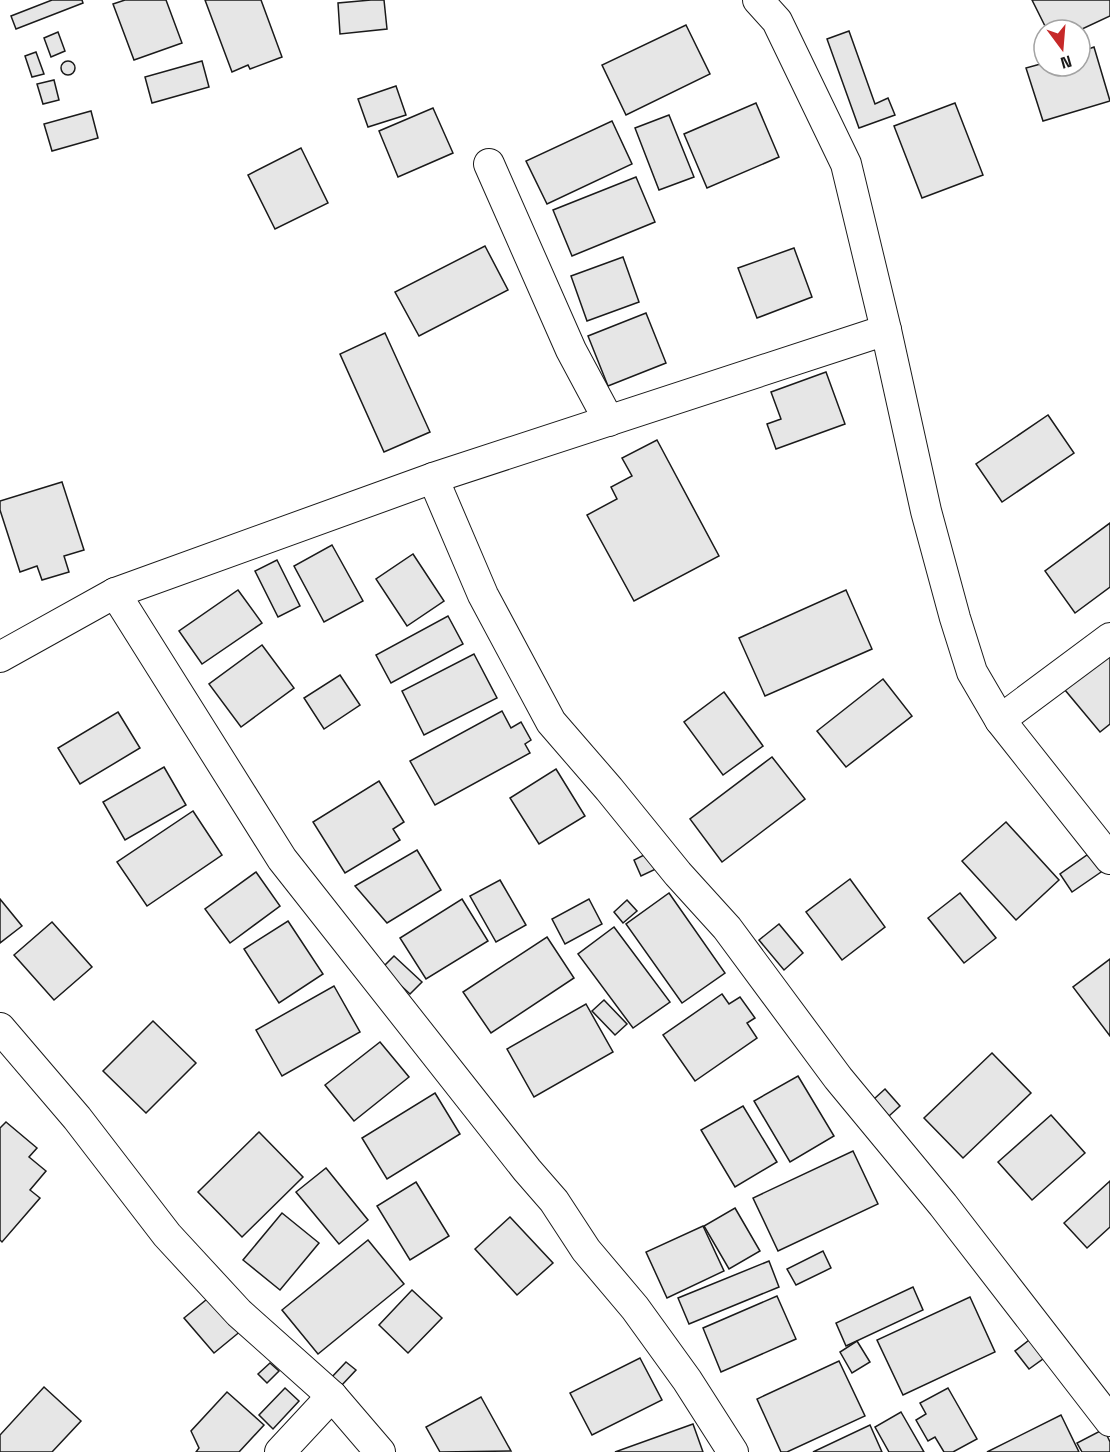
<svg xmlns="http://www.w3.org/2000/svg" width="1110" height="1452" font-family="'Space Grotesk',sans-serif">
  <rect width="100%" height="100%" fill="#fff"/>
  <g fill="#e6e6e6" stroke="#1a1a1a" stroke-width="1.5">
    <polygon points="52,0 82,0 83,3 16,29 11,16"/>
    <polygon points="125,0 166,0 182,43 134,60 113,4"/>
    <polygon points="205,0 261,0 282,57 250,69 248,65 232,72"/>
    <polygon points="371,0 384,0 387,29 340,34 338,3"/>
    <polygon points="1032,0 1110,0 1110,16 1080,30 1047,30"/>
    <polygon points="686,25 710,74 626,115 602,65"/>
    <polygon points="849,31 875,104 888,98 895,115 859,128 827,39"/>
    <polygon points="58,32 65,51 51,57 44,38"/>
    <polygon points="1094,47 1110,101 1043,121 1026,68 1044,63 1044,66 1080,66 1080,52"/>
    <polygon points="36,52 44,74 32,77 25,56"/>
    <polygon points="202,61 209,87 152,103 145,77"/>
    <circle cx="68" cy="68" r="7"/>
    <polygon points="54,80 59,100 43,104 37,84"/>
    <polygon points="396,86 406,115 368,127 358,99"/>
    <polygon points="756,103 779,157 707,188 684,134"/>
    <polygon points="955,103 983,175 922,198 894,126"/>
    <polygon points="433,108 453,153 398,177 379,131"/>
    <polygon points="91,111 98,138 52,151 44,124"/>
    <polygon points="669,115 694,177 659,190 635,128"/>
    <polygon points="612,121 632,164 547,204 526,161"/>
    <polygon points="301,148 328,203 275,229 248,175"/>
    <polygon points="636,177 655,222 572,256 553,210"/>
    <polygon points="485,246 508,290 419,336 395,292"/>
    <polygon points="794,248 812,297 757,318 738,268"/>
    <polygon points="623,257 639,302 587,321 571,276"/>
    <polygon points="646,313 666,363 608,386 588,336"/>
    <polygon points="385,333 430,432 384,452 340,354"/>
    <polygon points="826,372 845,424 776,449 767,424 781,419 771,392"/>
    <polygon points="1048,415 1074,453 1002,502 976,464"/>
    <polygon points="657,440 719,556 634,601 587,515 617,499 611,487 632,476 622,458"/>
    <polygon points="62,482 84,550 64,556 69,572 42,580 37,566 20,572 0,510 0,501"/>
    <polygon points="1110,523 1110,587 1075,613 1045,571"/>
    <polygon points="332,545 363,601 324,622 294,566"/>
    <polygon points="413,554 444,601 407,626 376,579"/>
    <polygon points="277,560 300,606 278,617 255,571"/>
    <polygon points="238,590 262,623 202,664 179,631"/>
    <polygon points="846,590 872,649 765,696 739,638"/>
    <polygon points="448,616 463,644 391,683 376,655"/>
    <polygon points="262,645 294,688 241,727 209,684"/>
    <polygon points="1110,653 1110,724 1100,732 1065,690"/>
    <polygon points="474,654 497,698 424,735 402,691"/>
    <polygon points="340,675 360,705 324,729 304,698"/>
    <polygon points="883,679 912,716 846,767 817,731"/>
    <polygon points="724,692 763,746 723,775 684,722"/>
    <polygon points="502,711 511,728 521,722 531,740 525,744 530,753 435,805 410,761"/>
    <polygon points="118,712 140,748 80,784 58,748"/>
    <polygon points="772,757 805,799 722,862 690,819"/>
    <polygon points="164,767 186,805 125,840 103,802"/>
    <polygon points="556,769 585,816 539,844 510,798"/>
    <polygon points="379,781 404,822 393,829 400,840 345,873 313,822"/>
    <polygon points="193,811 222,855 147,906 117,862"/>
    <polygon points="1006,822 1059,880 1016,920 962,861"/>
    <polygon points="417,850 441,890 387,923 355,886"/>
    <polygon points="650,852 658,868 641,876 634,860"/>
    <polygon points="1087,855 1104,870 1072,892 1060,874"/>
    <polygon points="256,872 280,906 230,943 205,909"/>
    <polygon points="850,879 885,927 842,960 806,912"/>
    <polygon points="500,880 526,925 496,942 470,896"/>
    <polygon points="669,893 725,973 682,1003 626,924"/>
    <polygon points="960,893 996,938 964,963 928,918"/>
    <polygon points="0,899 22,926 0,943"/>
    <polygon points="462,899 488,941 426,979 400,938"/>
    <polygon points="589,899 602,924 565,944 552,919"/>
    <polygon points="627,900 637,911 623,923 614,912"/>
    <polygon points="288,921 323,974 279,1003 244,949"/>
    <polygon points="52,922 92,967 54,1000 14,955"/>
    <polygon points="779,924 803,953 784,970 759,940"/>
    <polygon points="614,927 670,1002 633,1028 578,954"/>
    <polygon points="547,937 574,978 491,1033 463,992"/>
    <polygon points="394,956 422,982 410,994 382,968"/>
    <polygon points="1110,959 1110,1036 1073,987"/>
    <polygon points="334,986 360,1032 282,1076 256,1030"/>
    <polygon points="722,994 729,1004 740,997 755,1018 747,1023 757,1038 695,1081 663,1035"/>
    <polygon points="604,1000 627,1024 615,1035 592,1011"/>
    <polygon points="586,1004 613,1052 534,1097 507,1049"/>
    <polygon points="153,1021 196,1063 146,1113 103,1071"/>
    <polygon points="380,1042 409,1077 354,1121 325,1085"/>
    <polygon points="992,1053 1031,1093 963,1158 924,1118"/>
    <polygon points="798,1076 834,1136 790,1162 754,1101"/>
    <polygon points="885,1089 900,1106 889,1116 874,1099"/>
    <polygon points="435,1093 460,1134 387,1179 362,1138"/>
    <polygon points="743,1106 777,1162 735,1187 701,1130"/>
    <polygon points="1051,1115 1085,1153 1032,1200 998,1162"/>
    <polygon points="6,1122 37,1148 29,1157 46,1171 30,1190 40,1198 2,1242 0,1240 0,1128"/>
    <polygon points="259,1132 303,1177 242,1237 198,1192"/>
    <polygon points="853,1151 878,1204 778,1251 753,1198"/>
    <polygon points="326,1168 368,1220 339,1244 296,1192"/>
    <polygon points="1110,1181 1110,1227 1087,1248 1064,1223"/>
    <polygon points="416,1182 449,1236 410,1260 377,1206"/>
    <polygon points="735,1208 760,1251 729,1269 704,1226"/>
    <polygon points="282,1213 319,1243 280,1290 243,1260"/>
    <polygon points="510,1217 553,1263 517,1295 475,1249"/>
    <polygon points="703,1226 724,1271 667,1298 646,1252"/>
    <polygon points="368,1240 404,1284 318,1354 282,1310"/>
    <polygon points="823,1251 831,1268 796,1285 787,1269"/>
    <polygon points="769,1261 779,1287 689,1324 678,1298"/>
    <polygon points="913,1287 923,1310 846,1346 836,1323"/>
    <polygon points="412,1290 442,1318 408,1353 379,1325"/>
    <polygon points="212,1295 242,1330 214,1353 184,1318"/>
    <polygon points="777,1296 796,1339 721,1372 703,1328"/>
    <polygon points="970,1297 995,1352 903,1395 877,1340"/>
    <polygon points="1033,1337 1047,1356 1029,1369 1015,1351"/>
    <polygon points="857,1341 870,1362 852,1373 840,1352"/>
    <polygon points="640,1358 662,1400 592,1435 570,1393"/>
    <polygon points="839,1361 865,1416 787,1452 781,1452 757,1399"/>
    <polygon points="346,1362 356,1370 341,1386 331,1378"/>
    <polygon points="270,1363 279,1371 267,1383 258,1374"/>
    <polygon points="44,1387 81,1421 52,1452 0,1452 0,1435"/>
    <polygon points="285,1388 299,1401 273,1429 259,1415"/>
    <polygon points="948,1388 977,1439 953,1452 944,1452 935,1437 928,1441 916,1420 926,1414 920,1403"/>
    <polygon points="227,1392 264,1425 239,1452 196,1452 199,1448 191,1431"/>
    <polygon points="481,1397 511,1451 440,1452 426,1427"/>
    <polygon points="901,1412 924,1452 889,1452 875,1427"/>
    <polygon points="1061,1415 1079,1452 987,1452"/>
    <polygon points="693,1424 703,1452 615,1452"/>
    <polygon points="870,1425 882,1452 813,1452"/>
    <polygon points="1104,1429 1110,1442 1110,1452 1082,1452 1077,1443"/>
  </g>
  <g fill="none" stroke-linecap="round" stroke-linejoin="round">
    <g stroke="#1a1a1a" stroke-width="32">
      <g id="minor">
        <polyline points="758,0 777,21 846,164 886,330 926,511 955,618 972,672 1000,720 1110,859"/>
        <polyline points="489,164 571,350 609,421"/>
        <polyline points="433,478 483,595 551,722 609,789 678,874 727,928 838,1078 943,1205 1110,1421"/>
        <polyline points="115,593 282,859 527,1170 554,1201 586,1250 635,1308 687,1380 733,1452"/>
        <polyline points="0,657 115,593 433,478 886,330"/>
        <polyline points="1000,720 1110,638"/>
        <polyline points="0,1028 77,1118 167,1235 239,1313 332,1396 380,1452"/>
        <polyline points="280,1452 332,1396"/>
      </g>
    </g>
    <use href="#minor" stroke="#fff" stroke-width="30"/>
  </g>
  <g transform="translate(1062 48) rotate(164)"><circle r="28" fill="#ffffff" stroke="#a3a3a3" stroke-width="1.5"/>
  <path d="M0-4.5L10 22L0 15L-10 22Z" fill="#c62828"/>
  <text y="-9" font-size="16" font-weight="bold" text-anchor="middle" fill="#1a1a1a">N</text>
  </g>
</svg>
